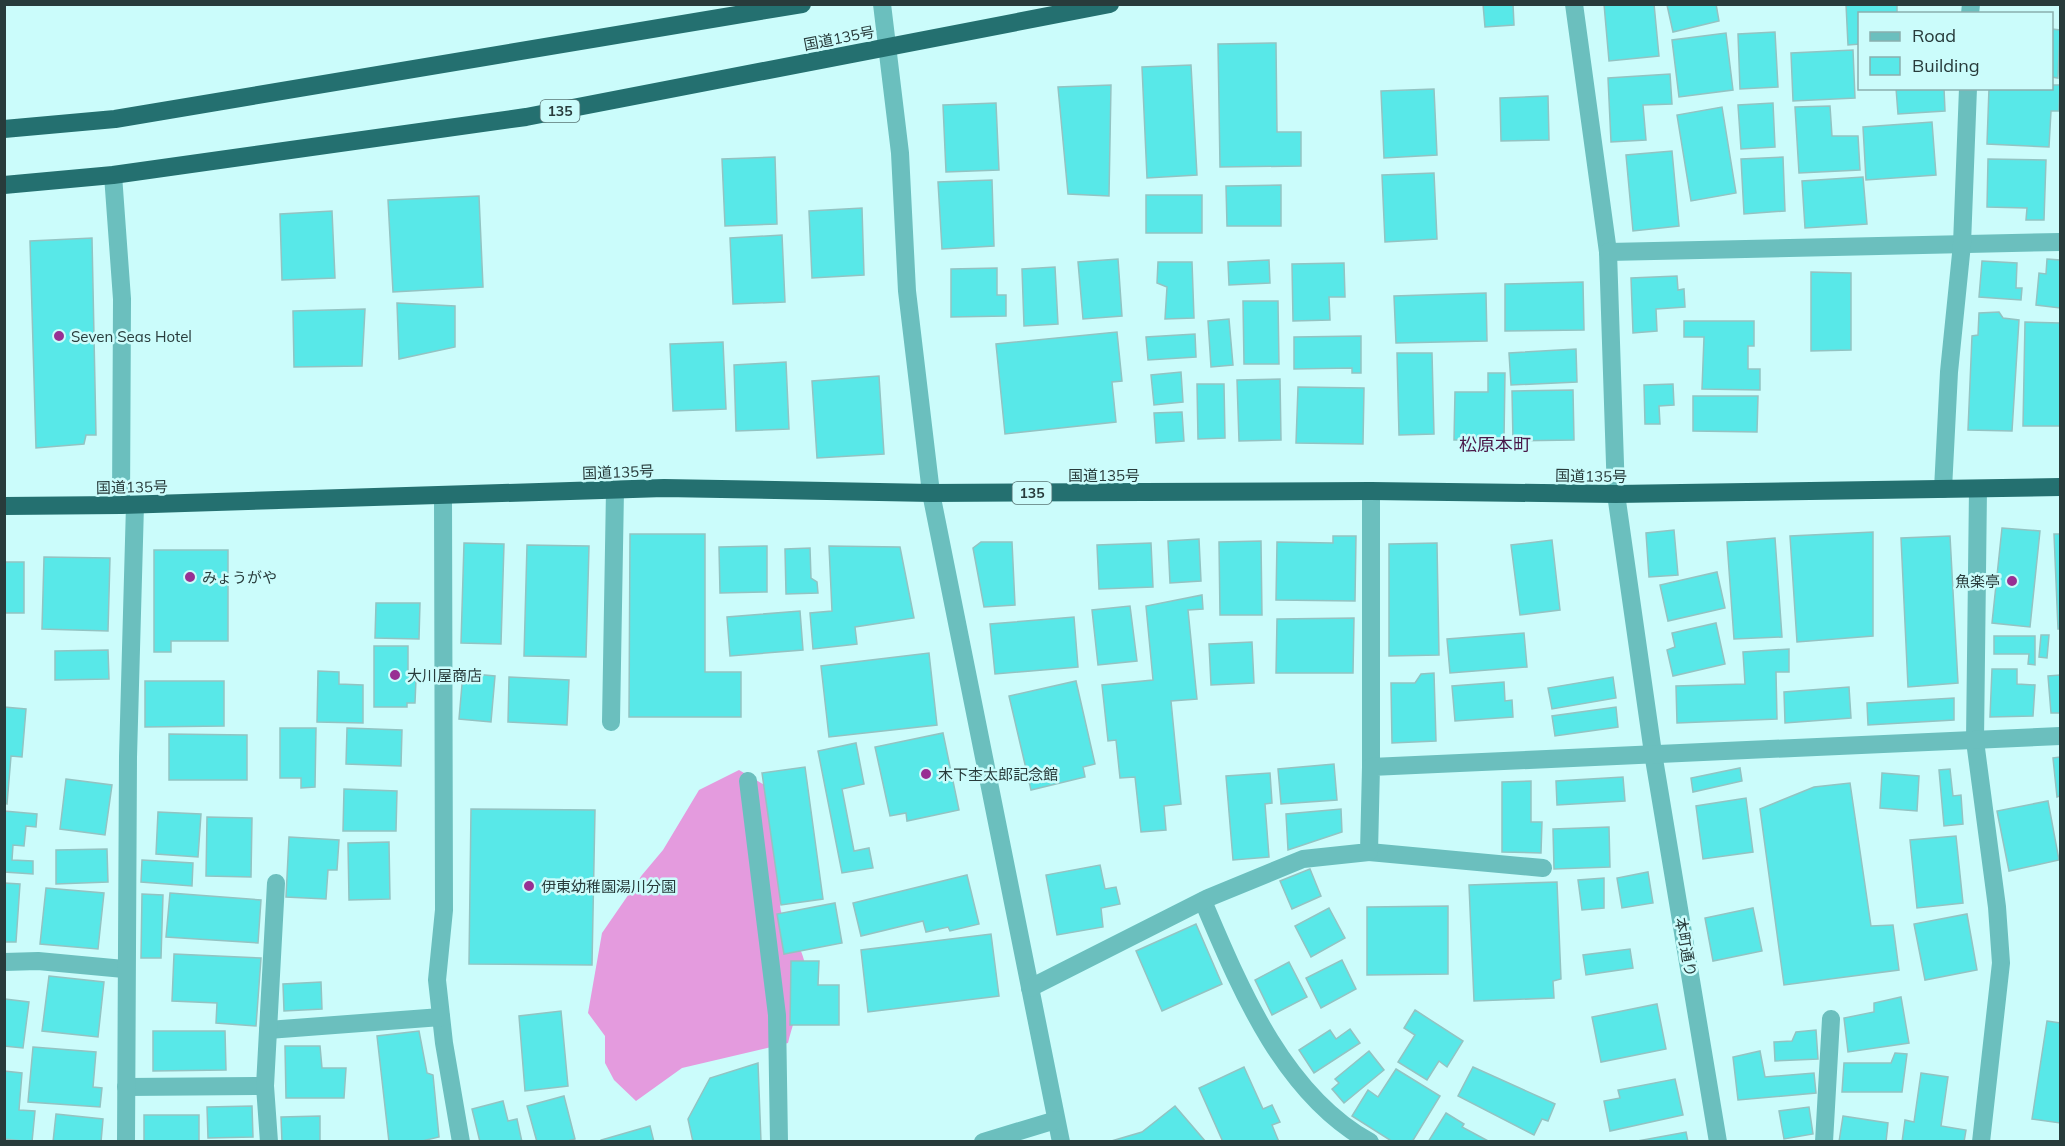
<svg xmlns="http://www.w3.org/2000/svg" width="2065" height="1146" font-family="Mulish,'Noto Sans JP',sans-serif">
  <rect width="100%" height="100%" fill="#cbfcfb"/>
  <path fill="#e49bde" d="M 739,770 L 766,786 L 784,883 C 770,919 796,929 804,960 C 809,981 793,1021 788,1043 L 682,1068 L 636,1101 L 614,1080 L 605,1063 L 605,1036 L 588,1013 L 602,933 L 642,875 L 663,850 L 699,790 Z"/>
  <g fill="#58e8e8" stroke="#93c3c2" stroke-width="1.5">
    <polygon points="1483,4 1513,4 1514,25 1485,27"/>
    <polygon points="1604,4 1654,4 1659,56 1609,61"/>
    <polygon points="1716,4 1719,21 1673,32 1667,5"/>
    <polygon points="1846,4 1897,4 1897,14 1860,14 1860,44 1848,45"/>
    <polygon points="2052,29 2060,30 2058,78 2052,77"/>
    <polygon points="1775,32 1778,87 1740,89 1738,34"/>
    <polygon points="1726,33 1733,90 1679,97 1672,40"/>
    <polygon points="1276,43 1277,132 1301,132 1301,166 1220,167 1218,44"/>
    <polygon points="1853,50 1855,98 1793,101 1791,53"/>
    <polygon points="1191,65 1197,175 1147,178 1142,67"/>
    <polygon points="1670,74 1672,104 1643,105 1646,140 1611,142 1608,78"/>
    <polygon points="1111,85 1109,196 1068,194 1058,87"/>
    <polygon points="2052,85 2060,85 2059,111 2051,111 2049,147 1987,144 1989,88 2052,88"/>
    <polygon points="1896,88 1944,88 1945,111 1898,114"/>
    <polygon points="1434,89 1437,155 1384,158 1381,91"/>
    <polygon points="1548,96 1549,140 1501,141 1500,98"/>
    <polygon points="996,103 999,170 946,172 943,105"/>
    <polygon points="1773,103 1775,147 1741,149 1738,105"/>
    <polygon points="1830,106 1832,136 1858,136 1860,170 1799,173 1795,107"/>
    <polygon points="1722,107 1736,193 1691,201 1677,115"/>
    <polygon points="1932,122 1936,175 1866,180 1863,127"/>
    <polygon points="1672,151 1679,226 1633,231 1626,155"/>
    <polygon points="775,157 777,224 725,226 722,159"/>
    <polygon points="1783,157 1785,211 1744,214 1741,159"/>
    <polygon points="1988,159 2046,160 2044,220 2026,220 2027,208 1987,207"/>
    <polygon points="1434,173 1437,239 1385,242 1382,175"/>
    <polygon points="1863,177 1867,224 1805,228 1802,181"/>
    <polygon points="992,180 994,246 942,249 938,182"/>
    <polygon points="1281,185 1281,226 1227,226 1226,186"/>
    <rect x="1146" y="195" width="56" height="38"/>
    <polygon points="479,196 483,287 393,292 388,200"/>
    <polygon points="862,208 864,275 812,278 809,211"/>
    <polygon points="332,211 335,278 282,280 280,214"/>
    <polygon points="782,235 785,302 733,304 730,238"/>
    <polygon points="92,238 96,435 86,435 84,444 36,448 30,241"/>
    <polygon points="1118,259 1122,316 1083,319 1078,262"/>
    <polygon points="2047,259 2060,260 2060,308 2036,305 2039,273 2046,274"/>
    <polygon points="1269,260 1270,283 1229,285 1228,262"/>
    <polygon points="1982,261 2017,263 2016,288 2022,288 2021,300 1979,297"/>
    <polygon points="1158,262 1192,262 1194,318 1165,319 1167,287 1157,283"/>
    <polygon points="1344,263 1345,297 1329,297 1330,320 1293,321 1292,264"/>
    <polygon points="1055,267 1058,324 1024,326 1022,269"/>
    <polygon points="997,268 997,295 1006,295 1006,316 951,317 951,269"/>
    <polygon points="1811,272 1851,273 1851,350 1811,351"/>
    <polygon points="1677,276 1678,290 1684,289 1685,307 1656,309 1657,331 1633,333 1631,278"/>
    <polygon points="1583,282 1584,330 1505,331 1505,284"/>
    <polygon points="1486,293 1487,341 1396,343 1394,296"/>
    <polygon points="1243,301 1278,301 1279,364 1244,364"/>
    <polygon points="397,303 455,306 455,347 399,359"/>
    <polygon points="365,309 362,366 294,367 293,311"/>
    <polygon points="1999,312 2003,318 2019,320 2012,431 1968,430 1972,336 1978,335 1979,313"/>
    <polygon points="1229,319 1233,365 1211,367 1208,321"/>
    <polygon points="1684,321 1754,321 1754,346 1748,346 1748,369 1760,369 1760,390 1702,389 1704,337 1684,337"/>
    <polygon points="2025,322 2060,323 2060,426 2023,426"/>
    <polygon points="1117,332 1122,381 1112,382 1116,422 1005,434 996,344"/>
    <polygon points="1195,334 1196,357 1148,360 1146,337"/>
    <polygon points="1361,336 1361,373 1352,373 1352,368 1294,369 1294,337"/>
    <polygon points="723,342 726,409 673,411 670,344"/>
    <polygon points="1576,349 1577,382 1511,385 1509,353"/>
    <polygon points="1397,353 1432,353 1434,434 1399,435"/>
    <polygon points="786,362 789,429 736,431 734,365"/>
    <polygon points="1181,372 1183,402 1154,405 1151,375"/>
    <polygon points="1488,373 1505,373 1504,440 1454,440 1455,392 1488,392"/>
    <polygon points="879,376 884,454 817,458 812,381"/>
    <polygon points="1280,379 1281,440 1239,441 1237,380"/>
    <polygon points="1197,384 1224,384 1225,438 1198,439"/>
    <polygon points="1673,384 1674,405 1659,406 1660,424 1645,424 1644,385"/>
    <polygon points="1298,387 1364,388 1363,444 1296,443"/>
    <polygon points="1573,390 1574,440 1513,441 1512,391"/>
    <polygon points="1693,396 1758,396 1757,432 1693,431"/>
    <polygon points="1182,412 1184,441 1156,443 1154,413"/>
    <polygon points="2002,528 2040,531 2030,627 1992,623"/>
    <polygon points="1674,530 1678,575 1649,577 1646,533"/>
    <polygon points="1873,532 1873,636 1797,642 1790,536"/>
    <polygon points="630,534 705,534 705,672 741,672 741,717 629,717"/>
    <polygon points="2054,534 2060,534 2060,629 2058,629"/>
    <polygon points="1333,536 1356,536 1355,601 1276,600 1277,542 1333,543"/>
    <polygon points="1950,536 1958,683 1908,687 1901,538"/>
    <polygon points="1775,538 1782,637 1734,639 1727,542"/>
    <polygon points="1199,539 1201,581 1170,583 1168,541"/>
    <polygon points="1552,540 1560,610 1520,615 1511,545"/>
    <polygon points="1261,541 1262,615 1220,615 1219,542"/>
    <polygon points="981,542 1012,542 1015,605 984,607 973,548"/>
    <polygon points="464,543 504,544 501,644 461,643"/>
    <polygon points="1151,543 1153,587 1099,589 1097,545"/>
    <polygon points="1437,543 1439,655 1389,656 1389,544"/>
    <polygon points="527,545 589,546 586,657 524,656"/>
    <polygon points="767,546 767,592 720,593 719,547"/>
    <polygon points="829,546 900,547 914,618 855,627 857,644 813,649 810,613 832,611"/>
    <polygon points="810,548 811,578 817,582 818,593 786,594 785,549"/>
    <polygon points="154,550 228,550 228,641 171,641 171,652 154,652"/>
    <polygon points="44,557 110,558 108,631 42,629"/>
    <rect x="4" y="562" width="20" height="51"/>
    <polygon points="1717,572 1725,608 1668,621 1660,585"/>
    <polygon points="1202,595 1203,609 1188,610 1197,699 1171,701 1181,804 1164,806 1166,830 1141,832 1135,777 1120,778 1116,740 1108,741 1102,685 1153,680 1146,606"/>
    <polygon points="376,603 420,603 419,639 375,638"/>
    <polygon points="1130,606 1137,661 1098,665 1092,610"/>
    <polygon points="800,611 803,650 730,656 727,617"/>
    <polygon points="1074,617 1078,667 995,674 990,624"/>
    <polygon points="1354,618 1353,673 1276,673 1277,619"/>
    <polygon points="1716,623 1725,664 1673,676 1667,650 1675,647 1672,633"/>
    <polygon points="1524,633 1527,667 1450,673 1447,639"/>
    <polygon points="2041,635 2049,635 2047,658 2039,657"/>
    <polygon points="1994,636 2035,636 2035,665 2028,664 2029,654 1994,654"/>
    <polygon points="1252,642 1254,683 1211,685 1209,644"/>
    <polygon points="374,646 408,646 408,675 416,679 415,703 407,703 407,707 374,707"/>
    <polygon points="1789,649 1789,672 1776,672 1777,719 1677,723 1676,686 1745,684 1743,652"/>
    <polygon points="108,650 109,679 55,680 55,651"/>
    <polygon points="929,653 937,725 829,737 821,666"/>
    <polygon points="1992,669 2017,669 2017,684 2035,685 2033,716 1990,717"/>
    <polygon points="318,671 339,672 339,684 363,685 363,723 317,722"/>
    <polygon points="463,673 495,676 491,722 459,719"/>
    <polygon points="1434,673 1436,741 1392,743 1391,683 1415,683 1421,674"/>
    <polygon points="2060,675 2060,713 2051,713 2048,676"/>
    <polygon points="509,677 569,680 567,725 508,722"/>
    <polygon points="1613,677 1616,698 1552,709 1548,688"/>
    <polygon points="145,681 224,681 224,726 145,727"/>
    <polygon points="1076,681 1095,764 1083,767 1085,777 1031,790 1009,696"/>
    <polygon points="1504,682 1505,701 1512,700 1513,717 1455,721 1452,686"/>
    <polygon points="1849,687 1851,718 1785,723 1784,692"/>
    <polygon points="1954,698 1954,720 1868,725 1867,703"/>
    <polygon points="4,707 26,709 22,757 11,756 7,804 4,803"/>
    <polygon points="1616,707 1618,727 1555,736 1552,716"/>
    <polygon points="280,728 316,728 315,787 301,788 301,778 280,778"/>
    <polygon points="347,728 402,730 401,766 346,764"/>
    <polygon points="943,733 959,810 907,821 906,813 890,816 875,747"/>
    <polygon points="169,734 247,735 247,780 169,780"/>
    <polygon points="856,743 864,784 842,789 854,851 869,848 873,868 842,873 818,751"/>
    <polygon points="2060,757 2060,796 2057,797 2053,758"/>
    <polygon points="1334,764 1337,800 1281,804 1278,769"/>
    <polygon points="805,767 823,899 781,905 762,773"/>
    <polygon points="1740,768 1742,781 1693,792 1691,778"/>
    <polygon points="1950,769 1953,796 1961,795 1963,824 1944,826 1939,770"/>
    <polygon points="1270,773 1272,803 1265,804 1269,857 1233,860 1226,776"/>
    <polygon points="1882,773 1919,776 1917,811 1880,808"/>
    <polygon points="1623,777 1625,801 1557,805 1556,781"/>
    <polygon points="66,779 112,785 105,835 60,829"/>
    <polygon points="1531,781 1531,822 1542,822 1541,853 1502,852 1502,782"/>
    <polygon points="1850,783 1871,926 1893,925 1899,970 1784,985 1760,809 1814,787"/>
    <polygon points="344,789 397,791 396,831 343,831"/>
    <polygon points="1746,798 1753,852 1703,859 1696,806"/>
    <polygon points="2048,801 2059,860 2009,871 1997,811"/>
    <polygon points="471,809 595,810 592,965 469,964"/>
    <polygon points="1341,809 1342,832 1288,850 1286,814"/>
    <polygon points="4,811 37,814 36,827 26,826 24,846 13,845 12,860 33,861 33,874 4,872"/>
    <polygon points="158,812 201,814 198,857 156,854"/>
    <polygon points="207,817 252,818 251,877 206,876"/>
    <polygon points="1609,827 1610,867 1554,869 1553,829"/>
    <polygon points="1956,836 1963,903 1917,908 1910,840"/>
    <polygon points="289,837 339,840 337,870 328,870 326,899 286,897"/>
    <polygon points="389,842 390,899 349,900 348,843"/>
    <polygon points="107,849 108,882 56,884 56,850"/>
    <polygon points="142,860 193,863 192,886 141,882"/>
    <polygon points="1100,865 1105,889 1116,887 1120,904 1101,908 1103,927 1057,935 1046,875"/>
    <polygon points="1310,869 1321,896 1292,909 1280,881"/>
    <polygon points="1648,872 1653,903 1622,908 1617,878"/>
    <polygon points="967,875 979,924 950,931 948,927 926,932 923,921 861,936 853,903"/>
    <polygon points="1604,878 1604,908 1582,910 1578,880"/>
    <polygon points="1557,882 1561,979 1553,981 1554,998 1474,1001 1469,885"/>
    <polygon points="4,883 20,884 16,942 4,942"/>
    <polygon points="46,888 104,893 98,949 40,944"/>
    <polygon points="170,893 261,900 258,943 166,937"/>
    <polygon points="142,894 163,895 161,958 141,958"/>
    <polygon points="835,903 842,943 784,954 777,914"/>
    <polygon points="1448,906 1448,974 1367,975 1367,907"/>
    <polygon points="1329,908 1345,938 1311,957 1295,926"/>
    <polygon points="1753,908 1762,951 1713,961 1705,918"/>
    <polygon points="1967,914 1977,970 1925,980 1914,924"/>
    <polygon points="1196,924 1222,984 1162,1011 1136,951"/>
    <polygon points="991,934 999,996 868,1012 861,950"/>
    <polygon points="1630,949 1633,968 1586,975 1583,955"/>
    <polygon points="174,954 261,958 256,1026 216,1023 217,1003 172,1001"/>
    <polygon points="1342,960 1356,989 1321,1008 1306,978"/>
    <polygon points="791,961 819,961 818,985 839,985 839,1025 790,1025"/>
    <polygon points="1289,962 1307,997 1272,1015 1255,980"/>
    <polygon points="49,976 104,982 98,1037 42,1031"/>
    <polygon points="321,982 322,1009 284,1011 283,984"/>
    <polygon points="1901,997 1909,1043 1848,1052 1844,1018 1874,1012 1874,1003"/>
    <polygon points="5,999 29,1002 23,1048 4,1046"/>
    <polygon points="1657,1004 1666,1049 1601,1062 1592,1017"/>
    <polygon points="1415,1010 1463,1041 1447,1067 1439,1061 1427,1080 1398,1062 1415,1035 1404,1028"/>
    <polygon points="561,1011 568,1086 525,1091 519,1016"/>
    <polygon points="2047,1021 2060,1023 2060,1123 2032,1119"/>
    <polygon points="1350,1029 1360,1043 1314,1073 1299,1050 1330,1030 1336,1039"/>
    <polygon points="1816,1030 1818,1059 1775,1061 1774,1042 1792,1041 1796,1032"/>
    <polygon points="153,1031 225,1031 226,1070 153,1071"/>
    <polygon points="419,1031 427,1073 433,1075 439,1137 418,1142 389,1142 377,1036"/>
    <polygon points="285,1046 320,1046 322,1068 346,1068 344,1098 286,1098"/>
    <polygon points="33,1047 96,1052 93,1087 102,1088 100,1107 28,1102"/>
    <polygon points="1369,1051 1384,1070 1344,1103 1332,1089 1339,1083 1335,1079"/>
    <polygon points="1760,1051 1765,1077 1814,1073 1816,1093 1738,1100 1733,1057"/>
    <polygon points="1895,1053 1907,1054 1902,1092 1842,1092 1844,1063 1891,1063"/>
    <polygon points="758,1063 761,1142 693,1142 688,1119 710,1078"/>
    <polygon points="1244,1067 1263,1109 1272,1105 1280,1122 1272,1125 1279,1142 1223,1142 1199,1088"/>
    <polygon points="1473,1067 1555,1104 1548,1121 1542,1119 1534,1135 1458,1096"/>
    <polygon points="1396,1069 1440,1096 1412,1142 1393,1142 1352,1116 1368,1090 1378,1097"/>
    <polygon points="4,1071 22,1073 19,1110 35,1111 32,1142 4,1139"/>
    <polygon points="1921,1073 1948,1077 1941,1126 1966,1130 1964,1142 1902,1142 1905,1120 1914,1122"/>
    <polygon points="1675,1079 1683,1115 1610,1131 1604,1101 1620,1098 1618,1090"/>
    <polygon points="564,1096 575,1139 564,1142 537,1142 527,1106"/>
    <polygon points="503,1101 508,1121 517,1119 522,1142 480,1142 472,1109"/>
    <polygon points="252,1106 253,1137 208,1138 207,1107"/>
    <polygon points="1175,1106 1206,1142 1108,1142 1142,1132"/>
    <polygon points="1809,1107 1813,1134 1784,1139 1779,1111"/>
    <polygon points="1446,1113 1464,1124 1462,1127 1490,1142 1428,1142"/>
    <polygon points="56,1114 103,1119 101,1142 53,1142"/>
    <rect x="144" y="1115" width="55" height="27"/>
    <polygon points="320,1116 320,1142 282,1142 281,1117"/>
    <polygon points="1843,1116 1888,1123 1886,1142 1839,1142"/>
    <polygon points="650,1126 654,1142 601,1142 601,1140"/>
    <polygon points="1686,1132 1688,1142 1632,1142"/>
  </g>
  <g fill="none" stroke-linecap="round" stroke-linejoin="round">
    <g stroke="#6bbfbe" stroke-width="18">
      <polyline points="882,4 900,153 907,291 931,493 1061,1142"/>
      <polyline points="1574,4 1608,252 1616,494 1653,753 1718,1142"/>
      <polyline points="1970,14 1971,4"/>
      <polyline points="113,175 122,299 121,505"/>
      <polyline points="1608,252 2060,242"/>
      <polyline points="1943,489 1949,372 1962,244 1968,88"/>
      <polyline points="1978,489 1975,741 1997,907 2001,963 1981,1142"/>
      <polyline points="1371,491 1371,767"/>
      <polyline points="443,495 444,910 437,980 444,1043 461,1142"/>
      <polyline points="611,722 615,490"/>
      <polyline points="748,781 777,1015 779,1142"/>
      <polyline points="1369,852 1543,868"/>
      <path d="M 1203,901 C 1240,988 1283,1094 1370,1142"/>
      <polyline points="4,962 38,961 124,969"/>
      <polyline points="1030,988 1208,898 1303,859 1369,852 1371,767 2060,736"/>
      <polyline points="268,1030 441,1017"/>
      <polyline points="126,1087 265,1086"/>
      <polyline points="126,1142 128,757 135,505"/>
      <polyline points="269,1142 265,1086 276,883"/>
      <polyline points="983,1142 1056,1120"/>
      <polyline points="1824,1142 1831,1019"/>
    </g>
    <g stroke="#247070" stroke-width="18">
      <polyline points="4,129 115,119 802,4"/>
      <polyline points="4,185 113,175 526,117 1110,4"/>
      <polyline points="4,506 121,505 664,488 931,493 1371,491 1616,494 2060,487"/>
    </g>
  </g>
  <g fill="#983093" stroke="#cbfcfb" stroke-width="2">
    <circle cx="59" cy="336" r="6"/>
    <circle cx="190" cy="577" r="6"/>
    <circle cx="2012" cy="581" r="6"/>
    <circle cx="395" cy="675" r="6"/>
    <circle cx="926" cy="774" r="6"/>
    <circle cx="529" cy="886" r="6"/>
  </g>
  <g text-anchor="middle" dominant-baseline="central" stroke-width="5" stroke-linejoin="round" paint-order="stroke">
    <g fill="#cbfcfb" stroke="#597575" stroke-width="1.5">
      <rect x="540.5" y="100" width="39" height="22" rx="4.5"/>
      <rect x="1012.5" y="482" width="39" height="22" rx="4.5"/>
    </g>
    <g font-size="14" font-weight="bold" fill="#283b3b">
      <text x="560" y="111">135</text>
      <text x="1032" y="493">135</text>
    </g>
    <g font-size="15" fill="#283b3b" stroke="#cbfcfb">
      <text transform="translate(839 38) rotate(-11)">国道135号</text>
      <text transform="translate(618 472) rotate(-2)">国道135号</text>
      <text x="1104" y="475">国道135号</text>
      <text transform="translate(1591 476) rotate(1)">国道135号</text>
      <text transform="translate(132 487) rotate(-1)">国道135号</text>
      <text transform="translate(1686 947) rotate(80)">本町通り</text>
    </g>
    <g font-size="15" fill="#283b3b" stroke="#cbfcfb" text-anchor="start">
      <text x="71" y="336">Seven Seas Hotel</text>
      <text x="202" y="577">みょうがや</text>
      <text x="2000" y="581" text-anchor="end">魚楽亭</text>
      <text x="407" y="675">大川屋商店</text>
      <text x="938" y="774">木下杢太郎記念館</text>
      <text x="541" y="886">伊東幼稚園湯川分園</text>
    </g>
    <g font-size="18" fill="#4b1949" stroke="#cbfcfb">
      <text x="1495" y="444">松原本町</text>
    </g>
  </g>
  <rect width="2065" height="1146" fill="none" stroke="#283b3b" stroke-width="12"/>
  <rect x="1858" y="12" width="195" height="78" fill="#cbfcfb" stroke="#8aafae" stroke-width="1.5"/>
  <rect x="1870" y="32" width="30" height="9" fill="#6bbfbe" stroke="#8aafae" stroke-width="1.5"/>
  <text x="1912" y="42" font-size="18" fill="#283b3b">Road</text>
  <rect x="1870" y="57" width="30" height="18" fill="#58e8e8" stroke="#8aafae" stroke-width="1.5"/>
  <text x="1912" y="72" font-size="18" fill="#283b3b">Building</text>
</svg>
